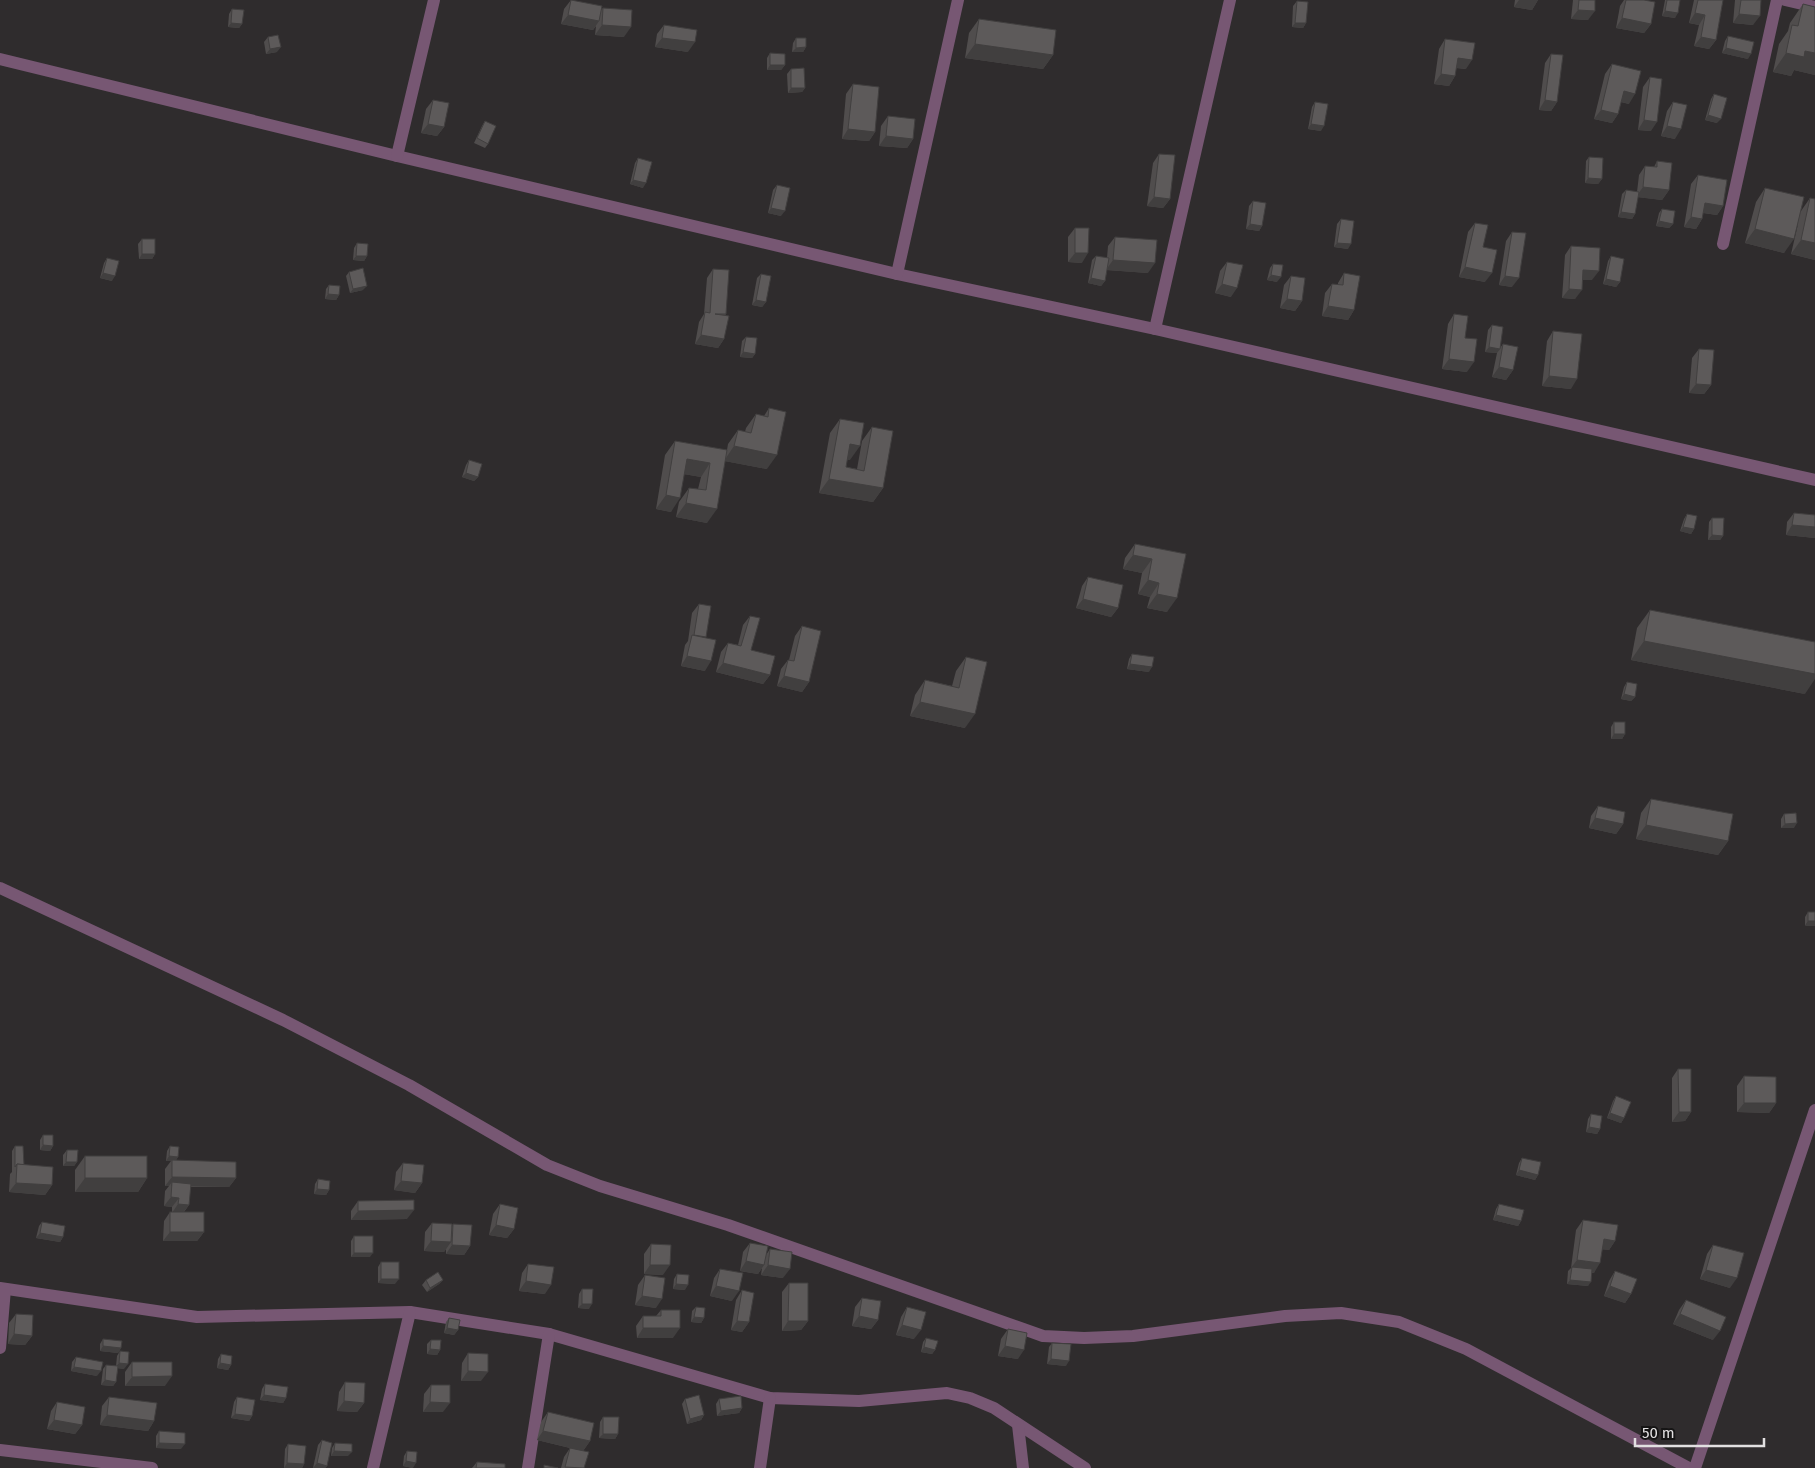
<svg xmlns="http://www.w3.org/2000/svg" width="1815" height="1468" font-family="'Fira Sans',sans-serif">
  <rect width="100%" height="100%" fill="#2f2c2d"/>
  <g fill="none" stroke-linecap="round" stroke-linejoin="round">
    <g stroke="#775773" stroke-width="12">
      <polyline points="1785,0 1815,7"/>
      <polyline points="0,59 397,156 897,274 1155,329 1815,480"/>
      <polyline points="397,156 434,0"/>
      <polyline points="1723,244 1777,0"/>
      <polyline points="897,274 958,0"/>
      <polyline points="1155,329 1230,0"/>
      <polyline points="0,888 283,1020 409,1085 547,1165 600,1186 728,1225 1043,1336 1084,1338 1133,1336 1285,1316 1341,1313 1399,1322 1466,1349 1689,1468"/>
      <polyline points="0,1288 197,1317 410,1312 549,1334 770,1398 859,1401 947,1393 970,1398 994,1408 1085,1468"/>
      <polyline points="0,1348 5,1289"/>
      <polyline points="1018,1425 1023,1468"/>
      <polyline points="0,1450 152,1468"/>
      <polyline points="373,1468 410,1312"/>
      <polyline points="528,1468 549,1334"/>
      <polyline points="760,1468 770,1398"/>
      <polyline points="1695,1468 1815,1110"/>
    </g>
  </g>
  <g fill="#504d4d">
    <polygon points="571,0 601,10 603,8 624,37 595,35 596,26 593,30 561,24 564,9"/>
    <polygon points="1515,0 1538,0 1532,10 1514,7"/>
    <polygon points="1573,0 1595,0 1588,20 1571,19"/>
    <polygon points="1624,0 1644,0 1651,24 1644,33 1616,28 1620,6"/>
    <polygon points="1665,0 1680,0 1675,18 1662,16"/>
    <polygon points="1694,0 1723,0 1716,40 1709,49 1694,46 1699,25 1689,23"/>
    <polygon points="1735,0 1761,0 1753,25 1733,23"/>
    <polygon points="1297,1 1306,23 1303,28 1292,27 1293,6"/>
    <polygon points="1803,4 1815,7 1815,75 1794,70 1791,76 1773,72 1779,44 1788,31 1790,23"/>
    <polygon points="232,9 242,24 239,28 228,27 229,14"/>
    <polygon points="979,19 1053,55 1043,69 965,58 969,33"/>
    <polygon points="664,25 688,52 655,47 657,34"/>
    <polygon points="1728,36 1748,59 1722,53 1725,41"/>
    <polygon points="268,37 277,52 266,54 264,42"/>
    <polygon points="796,38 806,47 803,52 792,52 793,43"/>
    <polygon points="1445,39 1466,69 1456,68 1455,76 1449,86 1434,84 1439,49"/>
    <polygon points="770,53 785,65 781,70 767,70 767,58"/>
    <polygon points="1551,54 1557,102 1551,111 1539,110 1545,63"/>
    <polygon points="1612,64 1629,104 1621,102 1618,114 1612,123 1594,119 1605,74"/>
    <polygon points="791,69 805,88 802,92 788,93 787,74"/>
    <polygon points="1650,77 1651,131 1638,130 1643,87"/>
    <polygon points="853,84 875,132 869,141 842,139 846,94"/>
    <polygon points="1714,94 1717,123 1705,120 1711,99"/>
    <polygon points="433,100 444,127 437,136 421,133 426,109"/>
    <polygon points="1315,102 1321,131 1308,129 1312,107"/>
    <polygon points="1673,102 1675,139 1661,136 1667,111"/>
    <polygon points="888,116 913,139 907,148 879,146 881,126"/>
    <polygon points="485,121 488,144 485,148 474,143 482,126"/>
    <polygon points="1159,154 1170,199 1163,208 1147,206 1153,163"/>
    <polygon points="1589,157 1602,179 1598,184 1585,183 1586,161"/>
    <polygon points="638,158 643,188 630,184 635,163"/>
    <polygon points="1657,161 1669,190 1662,200 1638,197 1635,214 1632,219 1618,217 1622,194 1626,190 1637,192 1639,175 1645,166 1654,167"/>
    <polygon points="1698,175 1723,206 1717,215 1703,213 1702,219 1696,229 1684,227 1691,184"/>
    <polygon points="777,185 781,216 768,213 773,190"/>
    <polygon points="1765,188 1801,211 1810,198 1815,260 1791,254 1798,224 1784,253 1745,243 1756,202"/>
    <polygon points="1253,201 1262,226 1259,231 1246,229 1249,206"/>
    <polygon points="1662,209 1673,224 1669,228 1656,226 1659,213"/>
    <polygon points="1341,219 1348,249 1334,247 1337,224"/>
    <polygon points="1475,223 1483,247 1485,282 1459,277 1468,232"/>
    <polygon points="1075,228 1082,263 1068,262 1068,237"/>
    <polygon points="1512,232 1512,287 1499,285 1506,241"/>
    <polygon points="1115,237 1148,273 1107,270 1105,281 1101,286 1088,283 1092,260 1096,256 1107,258 1108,246"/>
    <polygon points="142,239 155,254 152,259 139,259 138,244"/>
    <polygon points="357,243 367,256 364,261 353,260 354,248"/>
    <polygon points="1571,246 1592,280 1583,280 1575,299 1562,298 1565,255"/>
    <polygon points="1611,256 1620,282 1616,287 1603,284 1608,261"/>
    <polygon points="107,258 112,281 100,278 104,263"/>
    <polygon points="1227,262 1231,297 1215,293 1220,271"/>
    <polygon points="1273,264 1277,282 1267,280 1270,268"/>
    <polygon points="713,269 726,314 725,316 724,339 718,348 695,344 699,322 704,314 707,278"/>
    <polygon points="349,272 363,290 350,293 346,276"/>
    <polygon points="1344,273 1354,310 1348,320 1322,316 1325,293 1332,284 1338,285 1338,283"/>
    <polygon points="761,274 766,302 762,307 752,305 757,278"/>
    <polygon points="1291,276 1302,301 1295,311 1280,308 1284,285"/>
    <polygon points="329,285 339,295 336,300 325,299 326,289"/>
    <polygon points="1454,314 1465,338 1467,372 1442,369 1448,324"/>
    <polygon points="1492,325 1500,348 1503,344 1513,370 1506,380 1492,377 1497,353 1485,352 1488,330"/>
    <polygon points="1553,331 1571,389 1542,386 1547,341"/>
    <polygon points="746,337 755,354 752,358 740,357 742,341"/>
    <polygon points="1699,349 1711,385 1704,394 1689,393 1692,358"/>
    <polygon points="769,408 767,469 725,461 707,523 676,517 679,502 689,488 698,489 701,477 684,474 671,512 656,509 665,455 675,441 727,450 728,444 738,430 745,432 746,428 756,414 764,416"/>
    <polygon points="840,419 850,460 847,459 846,467 857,469 862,441 872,427 883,488 873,502 819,493 830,433"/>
    <polygon points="469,460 478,477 474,481 462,477 466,465"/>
    <polygon points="1794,513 1815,515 1815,538 1786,535 1787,522"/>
    <polygon points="1687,514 1694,529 1691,534 1680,531 1684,519"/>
    <polygon points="1712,518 1723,536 1720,540 1708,540 1709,522"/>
    <polygon points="1135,544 1186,554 1167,612 1147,608 1150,597 1138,594 1142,573 1123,569 1125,558"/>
    <polygon points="1088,577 1118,608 1111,617 1076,608 1082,586"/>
    <polygon points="699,604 705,671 681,666 685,645 688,641 692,613"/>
    <polygon points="1650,610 1805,694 1631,660 1637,628"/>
    <polygon points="750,616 751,650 770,675 763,684 716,672 721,652 728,643 738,645 743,625"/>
    <polygon points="802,626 809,682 802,692 777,686 781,669 788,660 789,660 795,636"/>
    <polygon points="1132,654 1149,672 1127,669 1129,659"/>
    <polygon points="966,657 965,728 910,716 915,695 925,680 952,686 956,671"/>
    <polygon points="1627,682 1635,697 1631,701 1621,699 1624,687"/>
    <polygon points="1614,722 1625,734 1622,739 1611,739 1611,727"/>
    <polygon points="1651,799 1728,841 1718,855 1636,839 1641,813"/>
    <polygon points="1598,806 1623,824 1616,834 1589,828 1591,816"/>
    <polygon points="1784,814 1794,828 1781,828 1781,819"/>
    <polygon points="1808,912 1815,912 1805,926 1805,917"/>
    <polygon points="1678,1069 1691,1112 1685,1121 1672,1122 1672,1078"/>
    <polygon points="1744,1076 1776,1103 1769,1113 1737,1112 1737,1086"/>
    <polygon points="1616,1096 1624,1118 1621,1123 1607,1118 1613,1101"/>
    <polygon points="1591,1114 1600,1129 1597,1134 1586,1132 1588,1119"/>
    <polygon points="43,1135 53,1146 50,1151 40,1150 40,1140"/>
    <polygon points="15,1146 24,1165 52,1185 45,1195 9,1192 10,1174 12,1172 12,1151"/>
    <polygon points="170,1146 178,1157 176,1160 236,1178 229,1187 190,1187 189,1205 184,1212 204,1232 197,1241 163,1241 164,1221 170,1212 172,1212 172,1207 164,1206 165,1191 169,1186 165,1186 165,1169 171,1161 166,1161 167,1151"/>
    <polygon points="67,1150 77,1162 74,1166 63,1166 63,1155"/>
    <polygon points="85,1156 147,1178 138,1192 75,1192 75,1170"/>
    <polygon points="1522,1158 1538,1175 1535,1180 1516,1175 1519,1163"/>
    <polygon points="403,1163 422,1183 415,1193 394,1190 396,1172"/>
    <polygon points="318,1179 329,1190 326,1195 314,1194 315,1184"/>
    <polygon points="358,1201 407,1219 351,1220 351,1211"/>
    <polygon points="500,1204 514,1229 507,1238 489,1235 493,1214"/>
    <polygon points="1499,1204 1521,1221 1518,1226 1493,1220 1496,1209"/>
    <polygon points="1583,1220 1615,1241 1609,1250 1602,1249 1594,1273 1592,1273 1588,1286 1567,1284 1568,1271 1571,1268 1576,1230"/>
    <polygon points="42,1222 63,1237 60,1242 36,1238 39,1226"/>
    <polygon points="432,1223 452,1227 453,1224 470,1246 464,1255 446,1254 446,1249 444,1252 424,1251 425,1232"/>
    <polygon points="354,1236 370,1257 351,1257 351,1241"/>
    <polygon points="750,1243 766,1255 770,1249 783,1278 761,1275 762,1268 758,1274 740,1271 743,1252"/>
    <polygon points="651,1244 663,1275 644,1274 644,1254"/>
    <polygon points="1713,1245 1730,1288 1700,1279 1707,1254"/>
    <polygon points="381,1262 395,1284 378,1283 378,1267"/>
    <polygon points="528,1264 545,1294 519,1291 522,1273"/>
    <polygon points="720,1269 732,1301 710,1296 714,1278"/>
    <polygon points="1615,1271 1631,1294 1625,1303 1604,1296 1609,1281"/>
    <polygon points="677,1274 685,1290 673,1289 674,1279"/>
    <polygon points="645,1275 656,1308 635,1305 638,1285"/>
    <polygon points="426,1280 443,1280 439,1284 427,1292 422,1285"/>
    <polygon points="789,1283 808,1321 801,1330 782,1331 782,1292"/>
    <polygon points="582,1289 589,1309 578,1308 579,1294"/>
    <polygon points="742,1290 749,1322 742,1332 731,1330 736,1300"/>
    <polygon points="862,1298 878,1320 871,1329 852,1326 855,1307"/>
    <polygon points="1686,1300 1713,1340 1673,1324 1679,1310"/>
    <polygon points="696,1307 704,1318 701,1323 691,1322 692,1311"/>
    <polygon points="907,1307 914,1339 896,1335 901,1317"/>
    <polygon points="661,1310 673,1338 637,1338 636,1326 643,1316 656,1316"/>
    <polygon points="16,1314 32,1336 25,1345 8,1344 9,1323"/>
    <polygon points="449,1318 458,1330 454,1335 444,1333 446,1322"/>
    <polygon points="1008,1329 1018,1359 998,1356 1001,1339"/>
    <polygon points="926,1338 935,1350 932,1354 921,1352 923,1342"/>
    <polygon points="103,1339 121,1348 118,1353 100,1351 100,1344"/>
    <polygon points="431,1340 440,1350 437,1355 427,1354 427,1344"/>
    <polygon points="1052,1343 1066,1366 1047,1364 1049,1347"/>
    <polygon points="120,1351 124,1369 118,1368 116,1382 113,1386 101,1385 103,1369 106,1365 116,1366 117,1356"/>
    <polygon points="468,1353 481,1381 461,1381 462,1363"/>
    <polygon points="221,1354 231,1365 228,1370 217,1368 218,1359"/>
    <polygon points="76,1357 97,1376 71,1371 72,1362"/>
    <polygon points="132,1362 165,1386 125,1386 125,1372"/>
    <polygon points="345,1382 364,1403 357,1412 337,1411 339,1392"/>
    <polygon points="265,1384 286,1398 283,1403 260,1400 262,1389"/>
    <polygon points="431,1385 443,1412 423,1412 424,1394"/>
    <polygon points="109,1397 154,1421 148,1431 100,1425 102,1406"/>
    <polygon points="237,1397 252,1416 249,1421 231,1418 234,1402"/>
    <polygon points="685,1399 704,1415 701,1420 687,1424 682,1404"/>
    <polygon points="719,1399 742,1408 739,1413 717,1416 716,1404"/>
    <polygon points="57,1402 82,1425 75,1434 47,1429 51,1411"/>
    <polygon points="548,1412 590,1441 583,1451 572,1448 584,1468 561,1468 564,1457 570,1448 537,1440 541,1422"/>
    <polygon points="603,1417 618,1434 615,1439 599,1438 600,1422"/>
    <polygon points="159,1431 181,1449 156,1448 156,1436"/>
    <polygon points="322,1440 327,1466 325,1468 313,1468 318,1445"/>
    <polygon points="335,1443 348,1456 331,1456 332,1448"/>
    <polygon points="288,1444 304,1464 302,1468 284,1468 285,1449"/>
    <polygon points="407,1451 413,1468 403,1466 404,1456"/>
    <polygon points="477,1462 505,1468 472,1468"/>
  </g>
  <g fill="#413f3f">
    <polygon points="1519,0 1538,0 1532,10 1514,7"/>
    <polygon points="1578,10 1595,11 1588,20 1571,19"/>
    <polygon points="1665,11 1678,13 1675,18 1662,16"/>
    <polygon points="1695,13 1705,15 1699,25 1689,23"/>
    <polygon points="1739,14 1760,16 1753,25 1733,23"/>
    <polygon points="568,15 599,21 593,30 561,24"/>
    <polygon points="1622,18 1651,24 1644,33 1616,28"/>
    <polygon points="231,23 242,24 239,28 228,27"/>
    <polygon points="1295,23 1306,23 1303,28 1292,27"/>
    <polygon points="602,25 631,27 624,37 595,35"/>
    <polygon points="1701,37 1716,40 1709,49 1694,46"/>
    <polygon points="662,38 695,42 688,52 655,47"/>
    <polygon points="975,44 1053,55 1043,69 965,58"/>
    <polygon points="281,47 277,52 266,54 270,49"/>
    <polygon points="806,47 803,52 792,52 796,48"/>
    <polygon points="1726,48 1751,54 1748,59 1722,53"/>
    <polygon points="1805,51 1815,53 1815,75 1794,70 1791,76 1773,72 1786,53"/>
    <polygon points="1458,58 1472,60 1466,69 1451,67"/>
    <polygon points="770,65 785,65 781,70 767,70"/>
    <polygon points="1441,74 1455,76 1449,86 1434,84"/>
    <polygon points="791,88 805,88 802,92 788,93"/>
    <polygon points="1624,91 1635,94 1629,104 1617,101"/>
    <polygon points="1545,100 1557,102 1551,111 1539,110"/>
    <polygon points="1601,110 1618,114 1612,123 1594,119"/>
    <polygon points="1708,115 1721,119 1717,123 1705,120"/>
    <polygon points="1644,120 1657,122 1651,131 1638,130"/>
    <polygon points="428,124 444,127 437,136 421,133"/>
    <polygon points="1311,124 1324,126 1321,131 1308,129"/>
    <polygon points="1667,126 1681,129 1675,139 1661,136"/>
    <polygon points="848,129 875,132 869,141 842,139"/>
    <polygon points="886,136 913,139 907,148 879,146"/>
    <polygon points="1588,178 1602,179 1598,184 1585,183"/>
    <polygon points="633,180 646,183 643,188 630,184"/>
    <polygon points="1643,187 1669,190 1662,200 1636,197"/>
    <polygon points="1154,197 1170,199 1163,208 1147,206"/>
    <polygon points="1705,203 1723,206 1717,215 1698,212"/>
    <polygon points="771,208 785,211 781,216 768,213"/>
    <polygon points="1621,212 1635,214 1632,219 1618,217"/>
    <polygon points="1691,217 1702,219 1696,229 1684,227"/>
    <polygon points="1659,221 1673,224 1669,228 1656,226"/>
    <polygon points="1250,224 1262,226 1259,231 1246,229"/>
    <polygon points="1755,229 1794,239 1784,253 1745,243"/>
    <polygon points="1801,240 1815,243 1815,260 1791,254"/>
    <polygon points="1337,243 1351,244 1348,249 1334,247"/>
    <polygon points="1075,253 1088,253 1082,263 1068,262"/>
    <polygon points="142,254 155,254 152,259 139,259"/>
    <polygon points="356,256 367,256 364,261 353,260"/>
    <polygon points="1113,260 1155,263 1148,273 1106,270"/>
    <polygon points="1465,267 1492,273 1485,282 1459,277"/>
    <polygon points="1583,270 1599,271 1592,280 1577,280"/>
    <polygon points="103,273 115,276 112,281 100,278"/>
    <polygon points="1271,275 1281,277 1277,282 1267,280"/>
    <polygon points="1505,276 1519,278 1512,287 1499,285"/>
    <polygon points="1091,278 1105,281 1101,286 1088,283"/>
    <polygon points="1606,279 1620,282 1616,287 1603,284"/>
    <polygon points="1222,284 1237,288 1231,297 1215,293"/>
    <polygon points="367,286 363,290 350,293 353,289"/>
    <polygon points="1569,289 1582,290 1575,299 1562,298"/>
    <polygon points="328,294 339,295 336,300 325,299"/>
    <polygon points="1287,299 1302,301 1295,311 1280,308"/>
    <polygon points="756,300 766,302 762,307 752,305"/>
    <polygon points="1328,306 1354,310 1348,320 1322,316"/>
    <polygon points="701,335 724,339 718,348 695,344"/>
    <polygon points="1489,347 1500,349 1497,353 1485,352"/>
    <polygon points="743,352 755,354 752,358 740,357"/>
    <polygon points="1449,359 1474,362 1467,372 1442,369"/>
    <polygon points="1499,367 1513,370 1506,380 1492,377"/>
    <polygon points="1549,376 1577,379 1571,389 1542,386"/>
    <polygon points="1696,384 1711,385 1704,394 1689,393"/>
    <polygon points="850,444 860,446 850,460 840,458"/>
    <polygon points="734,446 777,455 767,469 724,461"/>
    <polygon points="687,459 710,463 701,477 677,473"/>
    <polygon points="466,473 478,477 474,481 462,477"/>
    <polygon points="829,479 883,488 873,502 819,493"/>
    <polygon points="666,495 680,498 671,512 656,509"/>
    <polygon points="686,503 717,509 707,523 676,517"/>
    <polygon points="1792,525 1815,527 1815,538 1786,535"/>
    <polygon points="1683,527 1694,529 1691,534 1680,531"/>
    <polygon points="1712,535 1723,536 1720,540 1708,540"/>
    <polygon points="1133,555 1152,559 1142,573 1123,569"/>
    <polygon points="1148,580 1159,583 1150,597 1138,594"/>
    <polygon points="1157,594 1177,598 1167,612 1147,608"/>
    <polygon points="1083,599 1118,608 1111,617 1076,608"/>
    <polygon points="1644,641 1815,674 1815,679 1805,694 1631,660"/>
    <polygon points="687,656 711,661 705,671 681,666"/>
    <polygon points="723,663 770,675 763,684 716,672"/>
    <polygon points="1130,664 1152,667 1149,672 1127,669"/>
    <polygon points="784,676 809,682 802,692 777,686"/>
    <polygon points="1624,694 1635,697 1631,701 1621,699"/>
    <polygon points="920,702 975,714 965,728 910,716"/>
    <polygon points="1614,734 1625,734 1622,739 1611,739"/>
    <polygon points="1595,818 1623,824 1616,834 1589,828"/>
    <polygon points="1797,823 1794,828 1781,828 1785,824"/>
    <polygon points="1646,825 1728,841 1718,855 1636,839"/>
    <polygon points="1808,921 1815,921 1815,926 1805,926"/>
    <polygon points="1744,1103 1776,1103 1769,1113 1737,1112"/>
    <polygon points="1679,1112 1691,1112 1685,1121 1672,1122"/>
    <polygon points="1610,1113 1624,1118 1621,1123 1607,1118"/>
    <polygon points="1589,1127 1600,1129 1597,1134 1586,1132"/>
    <polygon points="43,1145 53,1146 50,1151 40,1150"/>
    <polygon points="169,1156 178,1157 175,1162 172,1160 171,1161 166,1161"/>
    <polygon points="66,1162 77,1162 74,1166 63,1166"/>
    <polygon points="1519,1170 1538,1175 1535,1180 1516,1175"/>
    <polygon points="172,1177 236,1178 229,1187 171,1186 172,1182 169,1186 165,1186"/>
    <polygon points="85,1178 147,1178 138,1192 75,1192"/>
    <polygon points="401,1181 422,1183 415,1193 394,1190"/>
    <polygon points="16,1183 52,1185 45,1195 9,1192"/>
    <polygon points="317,1189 329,1190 326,1195 314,1194"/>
    <polygon points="171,1197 179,1198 172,1207 164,1206"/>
    <polygon points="178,1204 189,1205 182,1214 172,1213"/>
    <polygon points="414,1210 407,1219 351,1220 358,1211"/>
    <polygon points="1496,1215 1521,1221 1518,1226 1493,1220"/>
    <polygon points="496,1225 514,1229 507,1238 489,1235"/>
    <polygon points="170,1232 204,1232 197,1241 163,1241"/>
    <polygon points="40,1233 63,1237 60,1242 36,1238"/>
    <polygon points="1604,1239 1615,1241 1609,1250 1597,1249"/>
    <polygon points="431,1241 451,1242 444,1252 424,1251"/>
    <polygon points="452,1245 470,1246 464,1255 446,1254"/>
    <polygon points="354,1253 373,1253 370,1257 351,1257"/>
    <polygon points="1577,1260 1600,1263 1594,1273 1571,1269 1571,1268"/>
    <polygon points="746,1261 764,1265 758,1274 740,1271"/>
    <polygon points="650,1265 670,1265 663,1275 644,1274"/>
    <polygon points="768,1265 790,1269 783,1278 761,1275"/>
    <polygon points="1706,1270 1737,1278 1730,1288 1700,1279"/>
    <polygon points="381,1279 399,1279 395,1284 378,1283"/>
    <polygon points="443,1280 439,1284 427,1292 430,1288"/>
    <polygon points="1570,1280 1591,1282 1588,1286 1567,1284"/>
    <polygon points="526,1281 551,1285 545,1294 519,1291"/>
    <polygon points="676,1284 688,1285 685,1290 673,1289"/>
    <polygon points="716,1286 739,1291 732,1301 710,1296"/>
    <polygon points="1610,1286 1631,1294 1625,1303 1604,1296"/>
    <polygon points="642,1296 662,1299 656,1308 635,1305"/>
    <polygon points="582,1304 592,1304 589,1309 578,1308"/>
    <polygon points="1680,1314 1720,1331 1713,1340 1673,1324"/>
    <polygon points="859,1316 878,1320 871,1329 852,1326"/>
    <polygon points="694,1317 704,1318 701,1323 691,1322"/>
    <polygon points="737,1321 749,1322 742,1332 731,1330"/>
    <polygon points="788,1321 808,1321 801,1330 782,1331"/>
    <polygon points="902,1325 921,1330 914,1339 896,1335"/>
    <polygon points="447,1328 458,1330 454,1335 444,1333"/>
    <polygon points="643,1328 680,1328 673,1338 637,1338"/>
    <polygon points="14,1334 32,1336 25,1345 8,1344"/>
    <polygon points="103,1346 121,1348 118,1353 100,1351"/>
    <polygon points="1005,1346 1024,1350 1018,1359 998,1356"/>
    <polygon points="924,1347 935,1350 932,1354 921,1352"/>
    <polygon points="430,1349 440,1350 437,1355 427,1354"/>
    <polygon points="1051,1359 1069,1361 1066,1366 1047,1364"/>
    <polygon points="119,1363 128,1364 124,1369 115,1368"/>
    <polygon points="220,1363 231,1365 228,1370 217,1368"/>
    <polygon points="74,1367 101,1371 97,1376 71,1371"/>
    <polygon points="468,1371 488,1372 481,1381 461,1381"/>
    <polygon points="172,1376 165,1386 125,1386 132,1377"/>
    <polygon points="105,1380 116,1382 113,1386 101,1385"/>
    <polygon points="264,1395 286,1398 283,1403 260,1400"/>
    <polygon points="344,1401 364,1403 357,1412 337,1411"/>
    <polygon points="430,1402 450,1403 443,1412 423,1412"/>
    <polygon points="742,1408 739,1413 717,1416 721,1411"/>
    <polygon points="235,1414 252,1416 249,1421 231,1418"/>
    <polygon points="107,1415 154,1421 148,1431 100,1425"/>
    <polygon points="704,1415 701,1420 687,1424 690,1419"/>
    <polygon points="54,1420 82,1425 75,1434 47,1429"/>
    <polygon points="543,1431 590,1441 583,1451 537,1440"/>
    <polygon points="603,1434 618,1434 615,1439 599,1438"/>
    <polygon points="159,1443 185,1444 181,1449 156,1448"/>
    <polygon points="334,1451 352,1452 348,1456 331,1456"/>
    <polygon points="406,1461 416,1463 413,1468 403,1466"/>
    <polygon points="287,1463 304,1464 302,1468 284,1468"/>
    <polygon points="317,1463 327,1466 325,1468 313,1468"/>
  </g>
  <g fill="#5d5a5a" stroke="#413f3f">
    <polygon points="571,0 602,6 599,21 568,15"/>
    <polygon points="1579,0 1595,0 1595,11 1578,10"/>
    <polygon points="1626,0 1644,0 1655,2 1651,24 1622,18"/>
    <polygon points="1667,0 1680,0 1678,13 1665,11"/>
    <polygon points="1698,0 1723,0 1716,40 1701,37 1705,15 1695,13"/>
    <polygon points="1741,0 1761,0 1760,16 1739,14"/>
    <polygon points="1297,1 1308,2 1306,23 1295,23"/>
    <polygon points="1803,4 1815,7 1815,53 1805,51 1804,57 1786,53 1792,25 1798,26"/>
    <polygon points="603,8 632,10 631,27 602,25"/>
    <polygon points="232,9 244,10 242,24 231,23"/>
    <polygon points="979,19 1056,30 1053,55 975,44"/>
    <polygon points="664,25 697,30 695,42 662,38"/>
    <polygon points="278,35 281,47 270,49 268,37"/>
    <polygon points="1728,36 1754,42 1751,54 1726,48"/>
    <polygon points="796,38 806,38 806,47 796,48"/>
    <polygon points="1445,39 1475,43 1472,60 1458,58 1455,76 1441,74"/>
    <polygon points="770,53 785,54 785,65 770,65"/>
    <polygon points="1551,54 1563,55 1557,102 1545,100"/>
    <polygon points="1612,64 1641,71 1635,94 1624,91 1618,114 1601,110"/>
    <polygon points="804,68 805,88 791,88 791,69"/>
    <polygon points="1650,77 1662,79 1657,122 1644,120"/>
    <polygon points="853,84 879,87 875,132 848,129"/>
    <polygon points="1714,94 1727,98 1721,119 1708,115"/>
    <polygon points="433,100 449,103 444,127 428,124"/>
    <polygon points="1315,102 1328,104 1324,126 1311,124"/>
    <polygon points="1673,102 1687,105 1681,129 1667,126"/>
    <polygon points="888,116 915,119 913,139 886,136"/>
    <polygon points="485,121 496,126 488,144 477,138"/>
    <polygon points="1159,154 1175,155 1170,199 1154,197"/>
    <polygon points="1589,157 1603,158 1602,179 1588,178"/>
    <polygon points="638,158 652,162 646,183 633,180"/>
    <polygon points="1657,161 1672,163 1669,190 1643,187 1645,166 1657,167"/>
    <polygon points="1698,175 1727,180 1723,206 1705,203 1702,219 1691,217"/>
    <polygon points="777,185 790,188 785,211 771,208"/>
    <polygon points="1765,188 1804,197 1794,239 1755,229"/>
    <polygon points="1626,190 1639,192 1635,214 1621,212"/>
    <polygon points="1810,198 1815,199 1815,243 1801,240"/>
    <polygon points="1253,201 1266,203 1262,226 1250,224"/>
    <polygon points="1662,209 1675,211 1673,224 1659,221"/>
    <polygon points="1341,219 1354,221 1351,244 1337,243"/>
    <polygon points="1475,223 1488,225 1483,247 1497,250 1492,273 1465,267"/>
    <polygon points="1075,228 1089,228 1088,253 1075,253"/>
    <polygon points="1512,232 1526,233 1519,278 1505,276"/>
    <polygon points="1115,237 1157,240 1155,263 1113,260"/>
    <rect x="142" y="239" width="13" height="15"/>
    <polygon points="357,243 368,244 367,256 356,256"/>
    <polygon points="1571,246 1600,248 1599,271 1583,270 1582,290 1569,289"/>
    <polygon points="1096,256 1109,258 1105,281 1091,278"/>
    <polygon points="1611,256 1624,259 1620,282 1606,279"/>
    <polygon points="107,258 119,261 115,276 103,273"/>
    <polygon points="1227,262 1243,265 1237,288 1222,284"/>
    <polygon points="1273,264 1283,265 1281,277 1271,275"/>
    <polygon points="363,268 367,286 353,289 349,272"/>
    <polygon points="713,269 729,270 726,314 715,314 729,316 724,339 701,335 705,312 710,313"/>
    <polygon points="1344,273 1360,276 1354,310 1328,306 1332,284 1343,285"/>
    <polygon points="761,274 771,276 766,302 756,300"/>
    <polygon points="1291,276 1305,278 1302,301 1287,299"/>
    <polygon points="329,285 340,286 339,295 328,294"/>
    <polygon points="1454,314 1468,316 1465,338 1477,339 1474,362 1449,359"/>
    <polygon points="1492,325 1503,327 1500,349 1489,347"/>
    <polygon points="1553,331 1582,334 1577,379 1549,376"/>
    <polygon points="746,337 757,338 755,354 743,352"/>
    <polygon points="1503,344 1518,347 1513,370 1499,367"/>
    <polygon points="1699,349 1714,350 1711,385 1696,384"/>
    <polygon points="769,408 786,412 777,455 734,446 738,430 751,433 756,414 768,417"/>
    <polygon points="840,419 864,423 860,446 850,444 846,467 864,471 872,427 893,431 883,488 829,479"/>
    <polygon points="675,441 727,450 717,509 686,503 689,488 706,490 710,463 687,459 680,498 666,495"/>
    <polygon points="469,460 482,464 478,477 466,473"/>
    <polygon points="1794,513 1815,515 1815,527 1792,525"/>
    <polygon points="1687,514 1697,516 1694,529 1683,527"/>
    <polygon points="1712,518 1724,518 1723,536 1712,535"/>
    <polygon points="1135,544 1186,554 1177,598 1157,594 1159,583 1148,580 1152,559 1133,555"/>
    <polygon points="1088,577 1123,585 1118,608 1083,599"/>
    <polygon points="699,604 711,606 706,637 694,635"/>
    <polygon points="1650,610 1815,642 1815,674 1644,641"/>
    <polygon points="750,616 760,618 751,650 775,656 770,675 723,663 728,643 741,646"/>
    <polygon points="802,626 821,631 809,682 784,676 788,660 794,661"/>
    <polygon points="692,635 716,640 711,661 687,656"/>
    <polygon points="1132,654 1154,657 1152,667 1130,664"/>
    <polygon points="966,657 987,662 975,714 920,702 925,680 959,688"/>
    <polygon points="1627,682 1637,684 1635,697 1624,694"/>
    <rect x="1614" y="722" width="11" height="12"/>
    <polygon points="1651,799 1733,814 1728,841 1646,825"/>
    <polygon points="1598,806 1625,812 1623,824 1595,818"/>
    <polygon points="1796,813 1797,823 1785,824 1784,814"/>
    <rect x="1808" y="912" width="7" height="9"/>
    <polygon points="1678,1069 1691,1069 1691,1112 1679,1112"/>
    <polygon points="1744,1076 1776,1077 1776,1103 1744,1103"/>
    <polygon points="1616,1096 1631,1102 1624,1118 1610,1113"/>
    <polygon points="1591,1114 1602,1116 1600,1129 1589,1127"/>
    <polygon points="43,1135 53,1135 53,1146 43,1145"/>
    <polygon points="15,1146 23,1146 24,1165 17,1164 15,1167"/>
    <polygon points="170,1146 179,1147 178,1157 169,1156"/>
    <polygon points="67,1150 78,1150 77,1162 66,1162"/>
    <rect x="85" y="1156" width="62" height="22"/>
    <polygon points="1522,1158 1541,1162 1538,1175 1519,1170"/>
    <polygon points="172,1160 236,1162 236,1178 172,1177"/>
    <polygon points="403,1163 424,1165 422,1183 401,1181"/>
    <polygon points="17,1164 53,1167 52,1185 16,1183"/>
    <polygon points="318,1179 330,1181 329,1190 317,1189"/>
    <polygon points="172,1182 191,1184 189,1205 178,1204 179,1198 171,1197"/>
    <polygon points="414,1200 414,1210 358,1211 358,1201"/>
    <polygon points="500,1204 518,1208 514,1229 496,1225"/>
    <polygon points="1499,1204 1524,1210 1521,1221 1496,1215"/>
    <rect x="170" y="1212" width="34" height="20"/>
    <polygon points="1583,1220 1618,1225 1615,1241 1604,1239 1600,1263 1577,1260"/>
    <polygon points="42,1222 65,1226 63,1237 40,1233"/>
    <polygon points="432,1223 452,1224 451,1242 431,1241"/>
    <polygon points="453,1224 472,1225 470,1246 452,1245"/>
    <rect x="354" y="1236" width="19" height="17"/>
    <polygon points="750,1243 768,1246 764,1265 746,1261"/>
    <polygon points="651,1244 671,1245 670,1265 650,1265"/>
    <polygon points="1713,1245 1744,1253 1737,1278 1706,1270"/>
    <polygon points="770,1249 792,1252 790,1269 768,1265"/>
    <rect x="381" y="1262" width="18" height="17"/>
    <polygon points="528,1264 554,1267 551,1285 526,1281"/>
    <polygon points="1572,1267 1592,1269 1591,1282 1570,1280"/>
    <polygon points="720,1269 743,1273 739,1291 716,1286"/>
    <polygon points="1615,1271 1637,1279 1631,1294 1610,1286"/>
    <polygon points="438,1272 443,1280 430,1288 426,1280"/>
    <polygon points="677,1274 689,1275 688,1285 676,1284"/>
    <polygon points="645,1275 665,1278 662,1299 642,1296"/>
    <polygon points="789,1283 808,1283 808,1321 788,1321"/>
    <polygon points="582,1289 593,1289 592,1304 582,1304"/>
    <polygon points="742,1290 754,1293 749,1322 737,1321"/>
    <polygon points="862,1298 881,1301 878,1320 859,1316"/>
    <polygon points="1686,1300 1726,1317 1720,1331 1680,1314"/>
    <polygon points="696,1307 705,1308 704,1318 694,1317"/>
    <polygon points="907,1307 926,1312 921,1330 902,1325"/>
    <polygon points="661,1310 680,1310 680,1328 643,1328 643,1316 661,1316"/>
    <polygon points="16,1314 33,1315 32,1336 14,1334"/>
    <polygon points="449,1318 460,1320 458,1330 447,1328"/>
    <polygon points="1008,1329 1027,1333 1024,1350 1005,1346"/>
    <polygon points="926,1338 938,1341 935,1350 924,1347"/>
    <polygon points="103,1339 122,1341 121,1348 103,1346"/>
    <polygon points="431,1340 441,1340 440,1350 430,1349"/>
    <polygon points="1052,1343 1071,1344 1069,1361 1051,1359"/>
    <polygon points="120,1351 129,1352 128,1364 119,1363"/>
    <polygon points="468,1353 488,1354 488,1372 468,1371"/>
    <polygon points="221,1354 232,1356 231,1365 220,1363"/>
    <polygon points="76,1357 103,1362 101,1371 74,1367"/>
    <polygon points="132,1362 172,1362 172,1376 132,1377"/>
    <polygon points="106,1365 118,1366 116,1382 105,1380"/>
    <polygon points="345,1382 365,1383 364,1403 344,1401"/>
    <polygon points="265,1384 288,1387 286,1398 264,1395"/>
    <polygon points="431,1385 450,1385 450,1403 430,1402"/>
    <polygon points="699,1395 704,1415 690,1419 685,1399"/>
    <polygon points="741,1396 742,1408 721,1411 719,1399"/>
    <polygon points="109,1397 157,1403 154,1421 107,1415"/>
    <polygon points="237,1397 255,1400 252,1416 235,1414"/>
    <polygon points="57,1402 85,1407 82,1425 54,1420"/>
    <polygon points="548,1412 594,1423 590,1441 543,1431"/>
    <polygon points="603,1417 619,1417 618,1434 603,1434"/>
    <polygon points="159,1431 185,1433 185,1444 159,1443"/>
    <polygon points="322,1440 332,1443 327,1466 317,1463"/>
    <polygon points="335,1443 352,1444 352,1452 334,1451"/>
    <polygon points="288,1444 306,1446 304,1464 287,1463"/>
    <polygon points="570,1448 589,1452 584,1468 565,1467"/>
    <polygon points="407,1451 417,1452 416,1463 406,1461"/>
    <polygon points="477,1462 505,1464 505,1468 476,1468"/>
    <polygon points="544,1465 558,1468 544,1468"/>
  </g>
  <path d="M1635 1438v8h129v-8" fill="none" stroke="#e2e0e1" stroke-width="2.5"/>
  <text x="1642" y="1438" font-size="15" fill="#e2e0e1" stroke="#161515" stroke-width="4" paint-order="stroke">50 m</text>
</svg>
